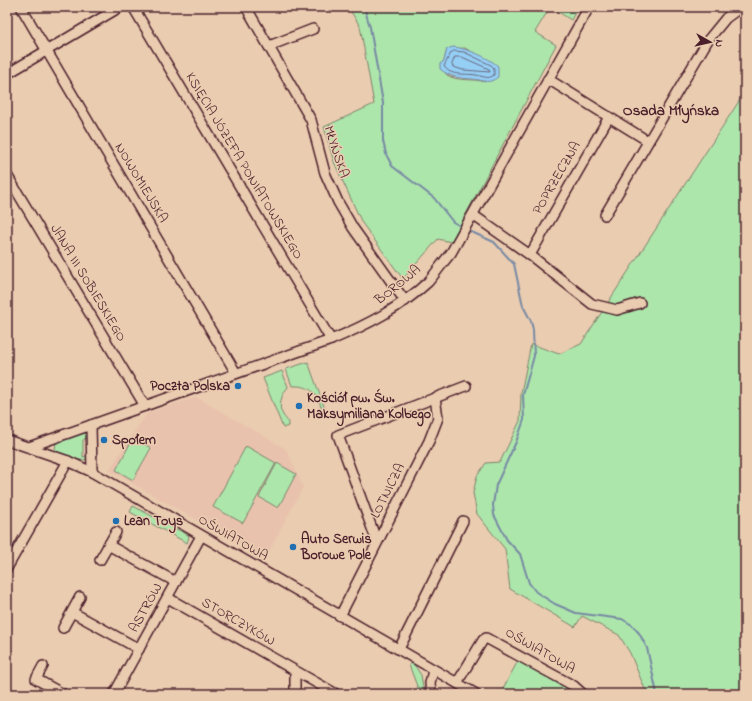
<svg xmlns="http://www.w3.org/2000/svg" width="752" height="701" font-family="'Indie Flower',sans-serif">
  <rect width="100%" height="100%" fill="#eaccb0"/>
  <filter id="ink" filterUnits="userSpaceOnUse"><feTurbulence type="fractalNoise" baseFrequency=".025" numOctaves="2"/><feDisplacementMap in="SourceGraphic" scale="8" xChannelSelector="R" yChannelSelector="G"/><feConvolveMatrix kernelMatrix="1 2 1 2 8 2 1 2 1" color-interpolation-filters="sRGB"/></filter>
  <g filter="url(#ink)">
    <g fill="#e9c2ad">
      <polygon points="196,397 286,449 303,487 265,559 109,470 147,413"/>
      <polygon points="449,687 451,687 464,694 447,694"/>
    </g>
    <g fill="#ade6ab" stroke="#7c826b" fill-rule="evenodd">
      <path d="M 348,7 L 578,7 L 571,20 L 554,9 L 549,9 L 535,32 L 556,45 L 451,242 L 438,239 L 403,279 L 362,223 L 334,162 L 324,127 L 374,104 L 360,26 ZM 465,48 L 477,55 L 485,82 C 473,78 458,82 447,75 C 445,73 442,67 440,64 L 444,61 L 447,49 Z"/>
      <polygon points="745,92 745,694 647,694 630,653 619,635 582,616 575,627 510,589 505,549 477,514 473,493 477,476 486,463 500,462 520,421 521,393 531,344 559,354 581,344"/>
      <path d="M 308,362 L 325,409 L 321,407 C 317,392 309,385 292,386 L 286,369 Z"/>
      <path d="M 282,371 L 288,387 C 282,394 277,406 283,415 C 286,420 288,419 288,426 L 283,428 L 263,378 Z"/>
      <path d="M 84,431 L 88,434 L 88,437 L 83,440 L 83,457 L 89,455 L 87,459 C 78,463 63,455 55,450 L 56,442 Z"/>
      <polygon points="133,438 151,448 133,480 116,470"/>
      <polygon points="246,446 276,463 243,523 213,507"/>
      <polygon points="277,463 296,474 278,508 259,497"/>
      <polygon points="133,506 188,535 189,537 187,543 130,512"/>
      <polygon points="519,659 568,687 566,694 500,694"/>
      <polygon points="413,663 421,675 424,694 420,694 409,665"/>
    </g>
    <path fill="#95cff5" stroke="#7789a4" d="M 453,47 C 466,48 488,57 498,66 L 498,77 C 488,85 484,80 473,79 C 460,78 451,78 440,69 L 440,64 L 444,61 L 447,49 Z"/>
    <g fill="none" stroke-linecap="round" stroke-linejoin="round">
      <g stroke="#68657c" stroke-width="1">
        <path d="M 454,51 L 464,52 L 491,65 L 494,68 L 494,75 C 488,80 483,76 476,75 C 466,73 450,77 444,66 L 451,53 Z"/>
        <polygon points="455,57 462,57 489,69 490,72 463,70 453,67 452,65"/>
      </g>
      <g stroke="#7789a4" stroke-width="2">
        <polyline points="364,7 370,27 383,103 383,141 386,154 392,166 434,198 453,222 462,227"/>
        <polyline points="467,230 494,242 514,264 523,306 531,321 533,330 534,356 523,395 524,420 516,442 496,485 493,505 494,515 507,540 520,554 529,583 536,592 555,604 576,613 622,619 632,625 639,633 647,648 657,694"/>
      </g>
      <g stroke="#4a1f2b" stroke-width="12">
        <g id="minor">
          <polyline points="21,7 236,373"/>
          <polyline points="133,7 331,340"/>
          <polyline points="246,7 311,120 325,173 338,202 353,228 405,301"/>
          <polyline points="269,46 313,29"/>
          <polyline points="7,74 120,7"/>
          <polyline points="609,117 648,141"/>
          <polyline points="7,175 145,406"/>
          <polyline points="473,215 530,255 592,304 617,310 640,303"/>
          <polyline points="605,215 708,40 726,18 741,7"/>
          <polyline points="530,255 609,117 548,79"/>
          <polyline points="91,425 92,472"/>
          <polyline points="7,440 68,461 92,472 476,694"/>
          <path d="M 29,447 L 331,340 C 367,325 400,308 428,282 C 436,273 443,262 451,253 L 589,7"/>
          <polyline points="377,542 338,435 466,386"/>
          <polyline points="108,545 176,582"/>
          <polyline points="100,560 116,532"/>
          <polyline points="7,568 68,461"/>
          <polyline points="168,598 336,694"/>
          <polyline points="72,612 139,649"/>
          <polyline points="340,616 429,441 438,418 435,398"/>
          <polyline points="63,628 80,597"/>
          <polyline points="399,649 463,521"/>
          <polyline points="43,666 36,679 63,694"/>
          <polyline points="457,683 483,640 486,638 574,686 583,694"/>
          <polyline points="114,694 201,536"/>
          <polyline points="295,694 295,671"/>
          <polyline points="431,694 430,683 433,670"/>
        </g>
      </g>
      <use href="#minor" stroke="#eaccb0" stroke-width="9"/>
    </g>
  </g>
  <g fill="#1f6fb2" stroke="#eaccb0" stroke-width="1.5">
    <circle cx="238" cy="386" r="4"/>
    <circle cx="299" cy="406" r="4"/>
    <circle cx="104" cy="440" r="4"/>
    <circle cx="116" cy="521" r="4"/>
    <circle cx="293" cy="547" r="4"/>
  </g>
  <g text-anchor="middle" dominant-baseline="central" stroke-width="3" stroke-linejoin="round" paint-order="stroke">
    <g font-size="14" fill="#4a1f2b" stroke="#eaccb0">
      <text transform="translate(336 152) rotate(72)">MŁYŃSKA</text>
      <text transform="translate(244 166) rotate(59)">KSIĘCIA JÓZEFA PONIATOWSKIEGO</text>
      <text transform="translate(557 178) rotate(-60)">POPRZECZNA</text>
      <text transform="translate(141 183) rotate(59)">NOWOMIEJSKA</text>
      <text transform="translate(88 283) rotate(59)">JANA III SOBIESKIEGO</text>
      <text transform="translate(398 285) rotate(-39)">BOROWA</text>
      <text transform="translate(388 491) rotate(-63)">LOTNICZA</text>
      <text transform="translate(233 538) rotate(30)">OŚWIATOWA</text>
      <text transform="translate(146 608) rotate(-61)">ASTRÓW</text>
      <text transform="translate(238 622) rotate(30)">STORCZYKÓW</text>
      <text transform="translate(540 651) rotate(30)">OŚWIATOWA</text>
    </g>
    <g font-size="14" font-weight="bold" fill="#4a1f2b" stroke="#eaccb0" text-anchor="start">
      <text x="230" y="386" text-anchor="end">Poczta Polska</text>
      <text x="307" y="398">Kościół pw. Św.<tspan x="307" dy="16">Maksymiliana Kolbego</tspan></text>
      <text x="112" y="440">Społem</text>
      <text x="124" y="521">Lean Toys</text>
      <text x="301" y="539">Auto Serwis<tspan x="301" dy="16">Borowe Pole</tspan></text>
    </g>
    <g font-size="15" font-weight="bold" fill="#4a1f2b" stroke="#eaccb0">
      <text x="671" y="111">Osada Młyńska</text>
    </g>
  </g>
  <rect width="752" height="701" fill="none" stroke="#eaccb0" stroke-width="24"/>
  <rect x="12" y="12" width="728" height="677" fill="none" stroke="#4a1f2b" stroke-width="1.5" filter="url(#ink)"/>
  <g transform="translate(710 42) rotate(98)" stroke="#eaccb0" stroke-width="3" paint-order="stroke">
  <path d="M0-3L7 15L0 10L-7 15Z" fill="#4a1f2b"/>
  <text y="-6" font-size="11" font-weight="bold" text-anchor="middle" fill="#4a1f2b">N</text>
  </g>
</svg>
